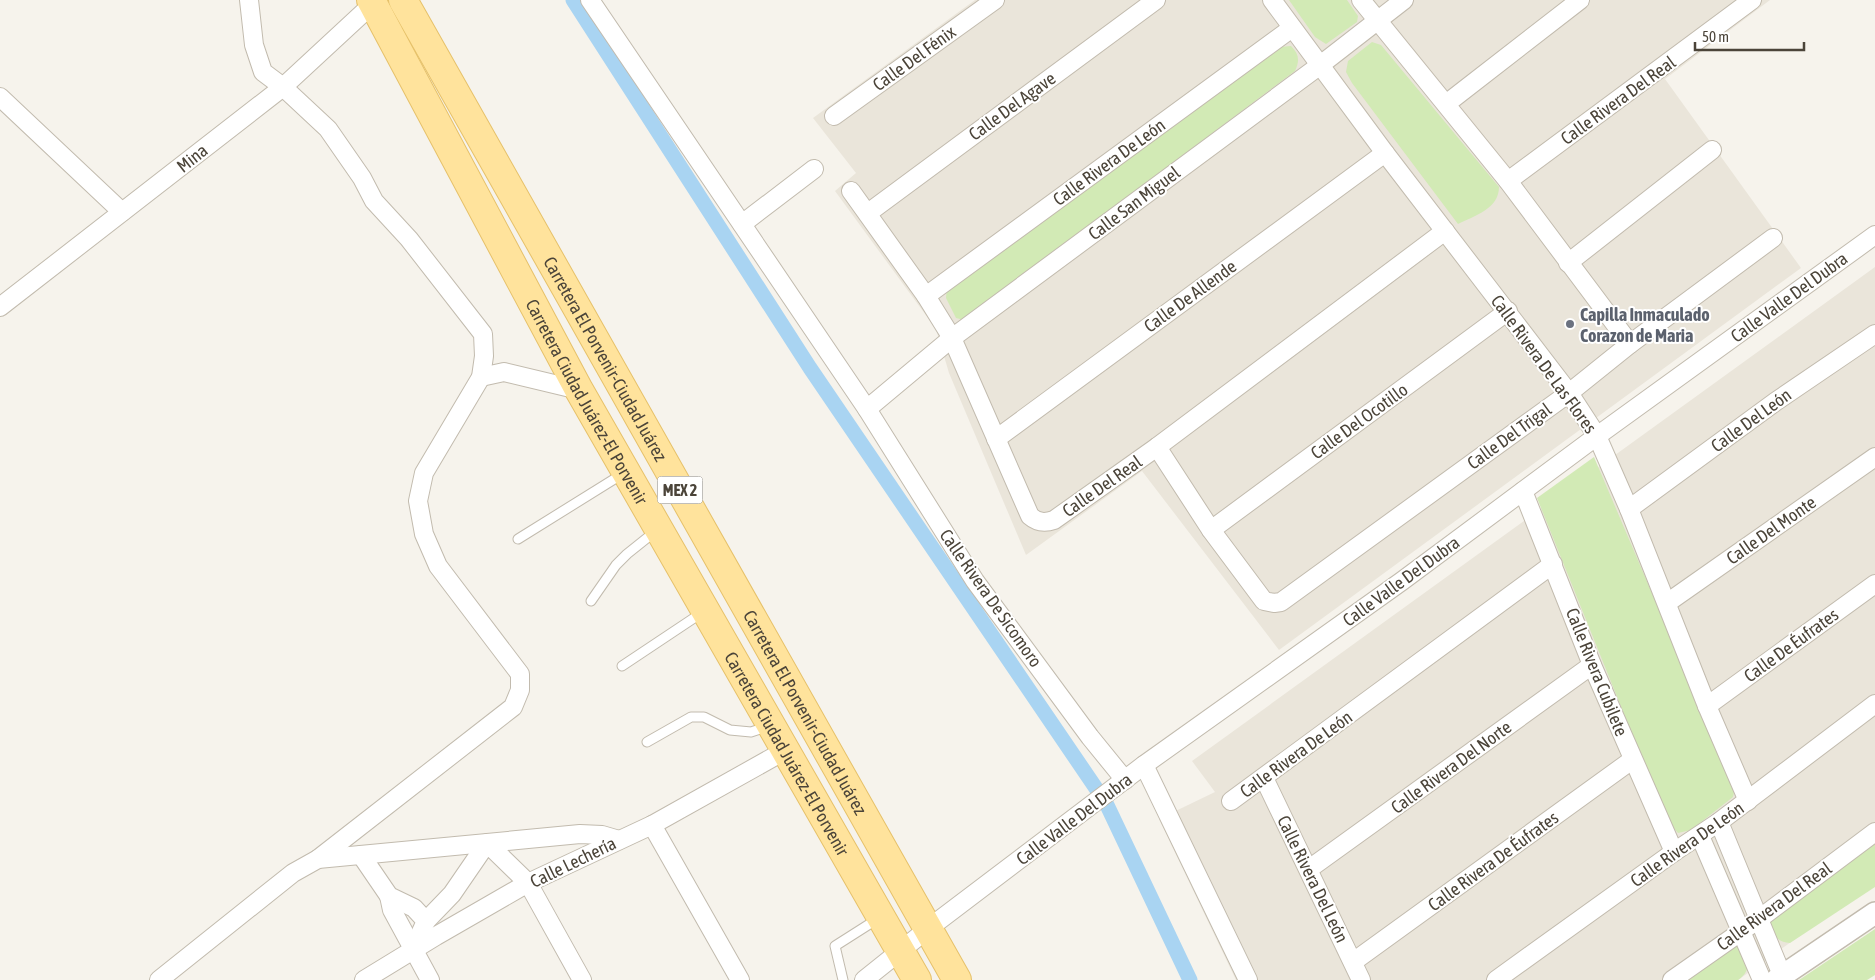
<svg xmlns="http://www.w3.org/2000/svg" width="1875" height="980" font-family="'Asap Condensed',sans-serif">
  <rect width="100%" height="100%" fill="#f6f3ec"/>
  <g fill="#eae5da">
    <polygon points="975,0 1770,0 1665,79 1801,268 1279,650 1142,471 1026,555 949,373 936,329 835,191 856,173 813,118"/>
    <polygon points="1875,267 1875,886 1812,927 1738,980 1236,980 1159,819 1215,792 1192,761"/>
  </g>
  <g fill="#d2eab5">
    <polygon points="1289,0 1347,0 1358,16 1357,22 1326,44 1315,37"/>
    <path d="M 1372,42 L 1381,45 L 1499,187 C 1499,209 1474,216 1458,224 L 1352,83 L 1346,72 L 1348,61 Z"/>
    <path d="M 1291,46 C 1299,54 1300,60 1295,71 L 964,320 L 956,318 L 946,298 L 947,287 L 1280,47 Z"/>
    <polygon points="1594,457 1735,788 1733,797 1691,830 1678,833 1667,821 1537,498"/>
    <path d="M 1875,841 L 1875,887 L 1790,943 C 1775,943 1772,931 1770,917 Z"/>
    <polygon points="1875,929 1875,975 1867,980 1799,980"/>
    <path d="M 1736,945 C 1747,957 1754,969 1738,980 L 1682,980 Z"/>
  </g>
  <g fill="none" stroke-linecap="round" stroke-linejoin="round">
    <polyline stroke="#a9d4f2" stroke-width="15" points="573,0 810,368 1106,803 1190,980"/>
    <g stroke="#c2bbae" stroke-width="11">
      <g id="service">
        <polyline points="518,539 624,473"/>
        <polyline points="591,601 616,565 627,554 657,530"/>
        <polyline points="622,666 703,612"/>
        <polyline points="647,742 691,717 704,717 730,730 751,732 769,726"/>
        <polyline points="843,980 835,946 879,918"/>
      </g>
    </g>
    <g stroke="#c2bbae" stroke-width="20">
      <g id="minor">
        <polyline points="249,0 254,45 263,72 283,87 328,129 362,178 374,201 409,239 483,334 484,356 481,377 424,473 418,501 424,534 438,566 520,674 520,690 513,707 318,859"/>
        <polyline points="590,0 867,409 975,581 1090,737 1125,780"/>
        <polyline points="1272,0 1385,153 1569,393 1597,436 1629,509 1707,706 1748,801"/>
        <polyline points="1361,0 1508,181 1630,344"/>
        <polyline points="0,97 122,212"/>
        <polyline points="1446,104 1580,0"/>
        <polyline points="834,116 995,0"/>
        <polyline points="1508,181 1752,0"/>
        <path d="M 851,191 L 926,296 L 952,338 L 1030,516 C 1038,523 1045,523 1054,520 L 1157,447 L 1445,231"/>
        <polyline points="868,213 1156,0"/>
        <polyline points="742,224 814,169"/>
        <polyline points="1568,263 1712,150"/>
        <polyline points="926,296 1292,28"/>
        <polyline points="0,307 283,87 377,0"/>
        <polyline points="481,377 504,372 579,390"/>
        <polyline points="867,409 952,338 1319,66 1404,0"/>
        <polyline points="996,439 1385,153"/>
        <polyline points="1157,447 1211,530 1264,601 1274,603 1281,602 1569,393 1630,344 1773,238"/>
        <polyline points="1523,491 1592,665 1674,852"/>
        <polyline points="1629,509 1775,402 1875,334"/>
        <polyline points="1211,530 1508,311"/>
        <polyline points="1667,603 1875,457"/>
        <polyline points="1707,706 1875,584"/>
        <polyline points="1144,765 1248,980"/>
        <polyline points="1264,778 1361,980"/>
        <polyline points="1231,801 1553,564"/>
        <polyline points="1719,822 1784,980"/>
        <polyline points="652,825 740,980"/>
        <polyline points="1700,836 1762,980"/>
        <polyline points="361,855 389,896 414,908 426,921 421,932"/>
        <polyline points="1309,869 1592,665"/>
        <polyline points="389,896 392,910 430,980"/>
        <polyline points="426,921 452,894 487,843 528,883 582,980"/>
        <polyline points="1353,962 1632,760"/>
        <polyline points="159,980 293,873 318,859 580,834 602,835 619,840"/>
        <polyline points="364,980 436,936 528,883 652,825 786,750"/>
        <polyline points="864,980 929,928 1144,765 1402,581 1597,436 1875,235"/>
        <polyline points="1496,980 1674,852 1719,822 1875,704"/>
        <polyline points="1672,980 1759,919 1875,832"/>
      </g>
    </g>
    <g stroke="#c2bbae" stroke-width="24">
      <polyline id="tertiary" points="1776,980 1875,913"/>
    </g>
    <g stroke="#e6c16a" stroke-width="30">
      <g id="primary">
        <path id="s1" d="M 371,0 L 579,390 L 917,980"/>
        <path id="s2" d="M 403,0 L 957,980"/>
      </g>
    </g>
    <use href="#service" stroke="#fff" stroke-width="9"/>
    <use href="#minor" stroke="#fff" stroke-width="18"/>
    <use href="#tertiary" stroke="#fff" stroke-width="21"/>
    <use href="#primary" stroke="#ffe39c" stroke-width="28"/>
  </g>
  <circle fill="#6b7280" stroke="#fff" stroke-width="2" cx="1570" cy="324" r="5"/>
  <g text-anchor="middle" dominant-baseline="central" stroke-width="4" stroke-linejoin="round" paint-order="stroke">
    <rect fill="#fff" stroke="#817c74" stroke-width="1" x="657.5" y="476.5" width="45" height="27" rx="4"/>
    <g font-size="16" font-weight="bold" fill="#4b4439">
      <text x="680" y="490">MEX 2</text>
    </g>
    <g font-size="18" fill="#4b4439" stroke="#fff">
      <text transform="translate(914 58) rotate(-36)">Calle Del Fénix</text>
      <text transform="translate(1618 100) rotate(-36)">Calle Rivera Del Real</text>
      <text transform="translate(1012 106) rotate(-36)">Calle Del Agave</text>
      <text transform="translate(192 158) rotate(-38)">Mina</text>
      <text transform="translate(1109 162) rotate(-36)">Calle Rivera De León</text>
      <text transform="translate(1134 203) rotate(-37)">Calle San Miguel</text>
      <text transform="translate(1190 296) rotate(-36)">Calle De Allende</text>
      <text transform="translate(1789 297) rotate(-36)">Calle Valle Del Dubra</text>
      <text stroke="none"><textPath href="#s2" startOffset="412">Carretera El Porvenir-Ciudad Juárez</textPath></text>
      <text transform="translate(1544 364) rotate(54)">Calle Rivera De Las Flores</text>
      <text stroke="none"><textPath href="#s1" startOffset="456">Carretera Ciudad Juárez-El Porvenir</textPath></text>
      <text transform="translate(1751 420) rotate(-36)">Calle Del León</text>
      <text transform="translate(1359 421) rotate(-36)">Calle Del Ocotillo</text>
      <text transform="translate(1509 436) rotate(-36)">Calle Del Trigal</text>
      <text transform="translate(1102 486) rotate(-35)">Calle Del Real</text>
      <text transform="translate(1771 530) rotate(-35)">Calle Del Monte</text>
      <text transform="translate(1401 581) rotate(-36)">Calle Valle Del Dubra</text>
      <text transform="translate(991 598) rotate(55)">Calle Rivera De Sicomoro</text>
      <text transform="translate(1791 645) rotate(-36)">Calle De Éufrates</text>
      <text transform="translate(1597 672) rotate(68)">Calle Rivera Cubilete</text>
      <text stroke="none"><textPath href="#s2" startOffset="818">Carretera El Porvenir-Ciudad Juárez</textPath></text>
      <text stroke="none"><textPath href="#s1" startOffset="861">Carretera Ciudad Juárez-El Porvenir</textPath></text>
      <text transform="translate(1296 754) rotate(-36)">Calle Rivera De León</text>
      <text transform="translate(1451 767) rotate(-36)">Calle Rivera Del Norte</text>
      <text transform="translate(1074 819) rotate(-37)">Calle Valle Del Dubra</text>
      <text transform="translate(1687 844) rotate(-35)">Calle Rivera De León</text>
      <text transform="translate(1493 861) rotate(-36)">Calle Rivera De Éufrates</text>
      <text transform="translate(573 862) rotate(-26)">Calle Lechería</text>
      <text transform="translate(1313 879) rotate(64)">Calle Rivera Del León</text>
      <text transform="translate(1774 906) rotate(-36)">Calle Rivera Del Real</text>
    </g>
    <g font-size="18" font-weight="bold" fill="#5b616d" stroke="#fff" text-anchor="start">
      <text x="1580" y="314">Capilla Inmaculado<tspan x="1580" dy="21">Corazon de Maria</tspan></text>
    </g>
  </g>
  <path d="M1695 42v8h109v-8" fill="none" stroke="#4b4439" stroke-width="2.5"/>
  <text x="1702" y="42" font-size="15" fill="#4b4439" stroke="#ffffff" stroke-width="4" paint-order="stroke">50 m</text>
</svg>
